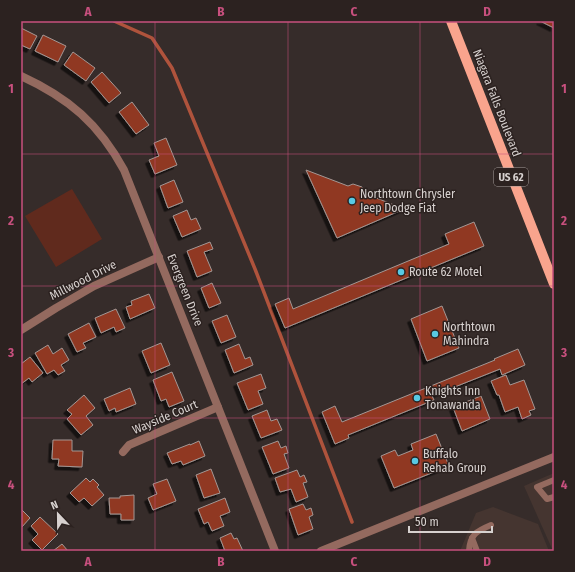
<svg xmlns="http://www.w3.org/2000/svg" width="575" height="572" font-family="'Fira Sans Condensed',sans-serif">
  <defs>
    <filter id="shadow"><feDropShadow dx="-3.5" dy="3.5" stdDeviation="0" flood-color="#0009"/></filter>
  </defs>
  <rect width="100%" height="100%" fill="#362c2a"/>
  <g fill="#453530">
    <polygon points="554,473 554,551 553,551 524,486"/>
    <polygon points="493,507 538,524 549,551 460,551 476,513"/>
  </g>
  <polygon fill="#602a1d" points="72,189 102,239 56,267 25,216"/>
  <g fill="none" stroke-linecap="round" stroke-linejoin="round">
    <polyline stroke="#af533c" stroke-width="3.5" points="114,21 152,38 172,68 255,269 352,522"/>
  </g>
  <g fill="#903720" stroke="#a49794" filter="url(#shadow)">
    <polygon points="540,21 554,21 554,28"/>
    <polygon points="21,28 37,36 30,49 21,45"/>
    <polygon points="43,35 66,46 58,62 35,51"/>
    <polygon points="73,52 95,68 86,81 64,65"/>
    <polygon points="102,72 121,93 109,103 91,82"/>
    <polygon points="132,102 149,125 136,134 119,112"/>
    <polygon points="166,138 177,165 155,174 149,160 159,156 154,143"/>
    <polygon points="306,170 348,186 353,184 362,187 364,193 404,209 337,238"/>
    <polygon points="174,180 183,202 168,208 160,186"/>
    <polygon points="187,210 191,220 196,218 201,229 182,237 173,216"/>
    <polygon points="474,222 484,246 285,328 275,304 289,298 293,309 449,244 445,234"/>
    <polygon points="210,242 213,249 204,252 212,271 197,277 187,251"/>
    <polygon points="212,283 221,303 209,308 201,288"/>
    <polygon points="149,294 155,308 130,319 126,307 132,305 131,301"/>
    <polygon points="442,306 459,348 427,361 411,319"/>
    <polygon points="116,309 125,328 116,332 114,327 101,333 95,318"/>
    <polygon points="227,315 236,337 221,343 212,321"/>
    <polygon points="89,323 96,337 83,343 86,348 77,352 68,334"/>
    <polygon points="161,343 170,365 151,373 142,351"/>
    <polygon points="239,344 245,359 250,357 253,365 234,373 225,350"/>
    <polygon points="48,345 53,354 62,348 69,360 61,365 65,371 58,375 54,370 47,374 35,353"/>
    <polygon points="518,349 525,365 502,375 500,369 432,396 434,400 348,435 349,438 335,444 322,412 335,406 342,422 495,360 494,359"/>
    <polygon points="30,357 43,373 32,382 29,378 21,384 21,364"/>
    <polygon points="172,372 184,401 169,407 166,399 161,401 153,380"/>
    <polygon points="261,374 266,388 258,391 263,404 248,410 237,383"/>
    <polygon points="506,375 510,385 524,380 535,409 529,411 531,415 522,419 518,407 505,412 499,395 497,395 491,381"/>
    <polygon points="130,388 136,404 116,412 115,408 109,411 104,399"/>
    <polygon points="84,395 95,408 86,416 93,425 81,435 67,419 72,414 67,410"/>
    <polygon points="481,396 490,419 462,431 453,407"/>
    <polygon points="267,410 271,421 277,419 282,430 261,438 252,416"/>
    <polygon points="436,434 449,466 394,488 381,456 395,450 398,456 413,450 411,444"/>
    <polygon points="53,440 72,440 72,451 83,451 82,467 58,466 59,459 52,459"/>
    <polygon points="199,441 205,456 183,465 181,461 172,464 167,453 190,444 190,445"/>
    <polygon points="278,441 281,448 286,446 288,453 284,454 289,468 273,474 262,447"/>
    <polygon points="211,469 220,493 204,498 196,475"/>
    <polygon points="297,470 300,477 304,475 307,482 303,483 308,497 296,502 291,489 280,492 275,478"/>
    <polygon points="86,478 90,482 93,479 99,485 97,487 104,495 92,506 84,498 79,502 70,493"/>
    <polygon points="167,479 176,501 153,510 148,498 157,494 153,484"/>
    <polygon points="134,495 134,520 121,520 121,514 110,514 109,498 120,498 120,496"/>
    <polygon points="225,498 230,512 220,516 224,526 212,531 208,522 204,524 198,509"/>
    <polygon points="303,504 306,510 311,508 313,515 309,517 313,529 298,535 289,509"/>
    <polygon points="21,509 30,518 21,528"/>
    <polygon points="40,517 58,534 42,550 32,540 38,534 31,526"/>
    <polygon points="231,533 234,539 237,538 243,551 225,551 220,538"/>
    <polygon points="62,544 68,551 53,551"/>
  </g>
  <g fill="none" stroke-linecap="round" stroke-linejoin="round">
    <g stroke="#946a5f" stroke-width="6">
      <polyline points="554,480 537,487 547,499 554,497"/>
      <polyline points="472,538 477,551"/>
      <path d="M 469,551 C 470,534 477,531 491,525"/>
    </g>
    <g stroke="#946a5f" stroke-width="8">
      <path d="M 21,76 C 69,98 99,124 124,170 L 275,551"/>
      <polyline points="21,330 56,308 94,286 159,257"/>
      <polyline points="123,452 129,445 218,407"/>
      <polyline points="321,551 554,457"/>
    </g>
    <polyline stroke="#f9a48d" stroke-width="10" points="451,21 554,284"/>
  </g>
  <path fill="none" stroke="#c8507e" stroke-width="1" stroke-opacity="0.55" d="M 155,21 L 155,551M 288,21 L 288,551M 420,21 L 420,551M 21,154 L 554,154M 21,286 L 554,286M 21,418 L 554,418"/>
  <g fill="#58c9e3" stroke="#2c2220" stroke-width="1.5">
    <circle cx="352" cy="201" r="4"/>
    <circle cx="401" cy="272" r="4"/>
    <circle cx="435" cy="334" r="4"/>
    <circle cx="417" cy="398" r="4"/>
    <circle cx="415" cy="461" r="4"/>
  </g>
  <g text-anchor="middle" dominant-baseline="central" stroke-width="3" stroke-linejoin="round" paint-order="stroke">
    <rect fill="#2c2220" stroke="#a49c9a" stroke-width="1" x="494" y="168" width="34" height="18" rx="3"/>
    <g font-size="11" font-weight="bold" fill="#d7d1cf">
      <text x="511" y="177">US 62</text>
    </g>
    <g font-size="12" fill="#d7d1cf" stroke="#2c2220">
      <text transform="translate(497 103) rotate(69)">Niagara Falls Boulevard</text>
      <text transform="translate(83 280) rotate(-27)">Millwood Drive</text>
      <text transform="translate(185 290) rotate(68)">Evergreen Drive</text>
      <text transform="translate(165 417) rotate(-23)">Wayside Court</text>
    </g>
    <g font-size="12" fill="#d7d1cf" stroke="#2c2220" text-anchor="start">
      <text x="360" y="194">Northtown Chrysler<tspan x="360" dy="14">Jeep Dodge Fiat</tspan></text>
      <text x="409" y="272">Route 62 Motel</text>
      <text x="443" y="327">Northtown<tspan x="443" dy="14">Mahindra</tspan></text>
      <text x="425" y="391">Knights Inn<tspan x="425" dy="14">Tonawanda</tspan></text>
      <text x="423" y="454">Buffalo<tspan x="423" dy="14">Rehab Group</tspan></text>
    </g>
  </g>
  <rect width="575" height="572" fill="none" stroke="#2c2220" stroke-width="44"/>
  <g transform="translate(58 514) rotate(338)" stroke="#2c2220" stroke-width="3" paint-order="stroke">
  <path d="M0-3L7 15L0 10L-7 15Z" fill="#d7d1cf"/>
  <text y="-6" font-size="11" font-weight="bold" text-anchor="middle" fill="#d7d1cf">N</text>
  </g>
  <path d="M409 526v6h83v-6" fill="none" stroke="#d7d1cf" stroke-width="2"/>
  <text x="415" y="526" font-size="12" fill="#d7d1cf" stroke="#2c2220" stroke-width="3" paint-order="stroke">50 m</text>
  <rect x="22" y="22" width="531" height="528" fill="none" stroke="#c8507e" stroke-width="1.5"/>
  <g font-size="13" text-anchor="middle" font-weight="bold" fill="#c8507e">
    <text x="88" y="16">A</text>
    <text x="221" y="16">B</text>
    <text x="354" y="16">C</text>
    <text x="487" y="16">D</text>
    <text x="11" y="93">1</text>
    <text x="564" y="93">1</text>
    <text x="11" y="225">2</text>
    <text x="564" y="225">2</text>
    <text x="11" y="357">3</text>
    <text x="564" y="357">3</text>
    <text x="11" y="489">4</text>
    <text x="564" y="489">4</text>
    <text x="88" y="566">A</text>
    <text x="221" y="566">B</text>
    <text x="354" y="566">C</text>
    <text x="487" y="566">D</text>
  </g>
</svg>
